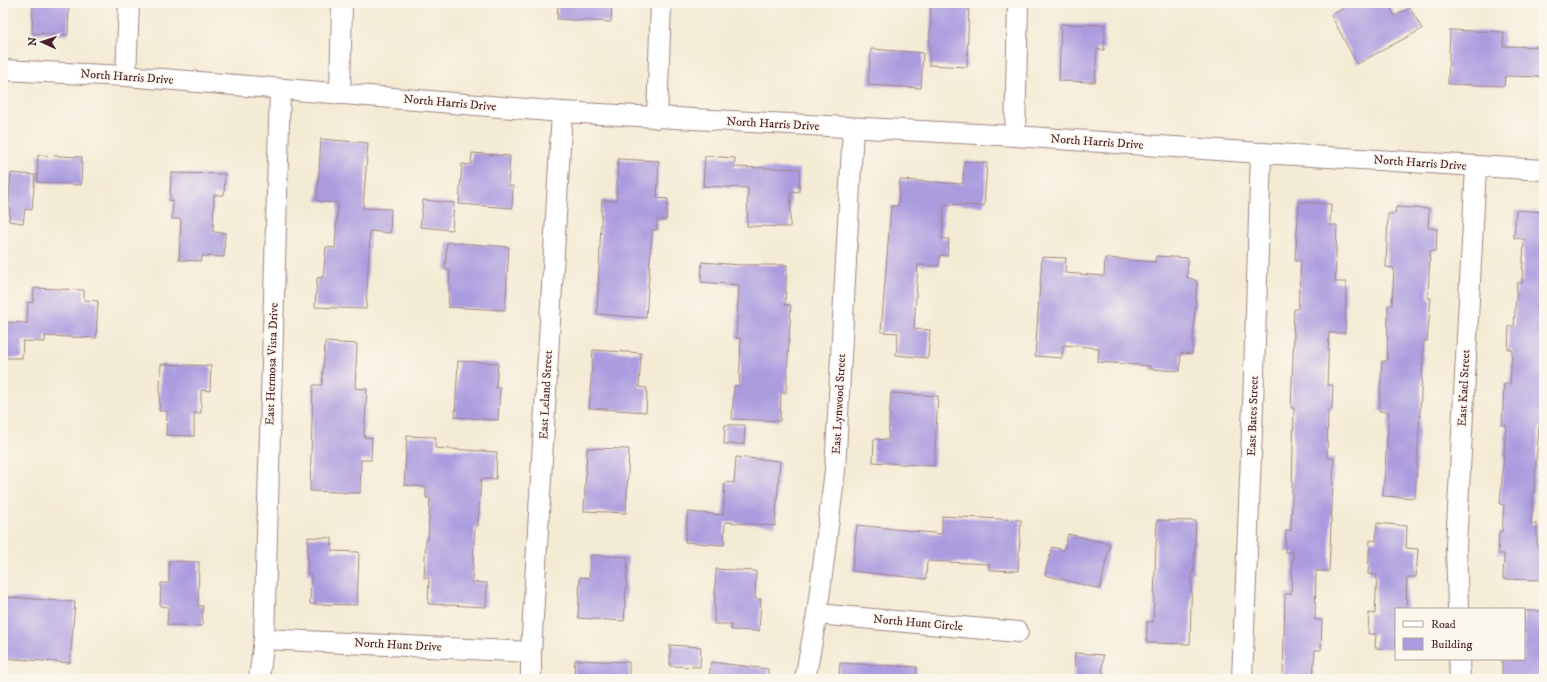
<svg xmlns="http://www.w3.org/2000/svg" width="1547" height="682" font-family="'IM FELL DW Pica',serif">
  <rect width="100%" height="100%" fill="#fbf7ec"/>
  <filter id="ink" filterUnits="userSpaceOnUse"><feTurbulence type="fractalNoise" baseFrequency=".025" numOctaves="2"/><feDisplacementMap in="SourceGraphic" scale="8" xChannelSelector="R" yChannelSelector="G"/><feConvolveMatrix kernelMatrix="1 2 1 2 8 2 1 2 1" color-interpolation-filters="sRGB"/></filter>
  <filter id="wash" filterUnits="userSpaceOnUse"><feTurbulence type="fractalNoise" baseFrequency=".012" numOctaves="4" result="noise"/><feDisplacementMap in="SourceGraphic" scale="16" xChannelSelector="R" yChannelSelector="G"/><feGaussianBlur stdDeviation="0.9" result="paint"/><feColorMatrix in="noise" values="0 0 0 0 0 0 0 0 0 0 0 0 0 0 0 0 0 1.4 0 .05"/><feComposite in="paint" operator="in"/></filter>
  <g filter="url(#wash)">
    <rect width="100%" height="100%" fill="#f4ebd5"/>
    <g id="blocks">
      <g fill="#ab9bdf">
        <polygon points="33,3 69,3 68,35 32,33"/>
        <polygon points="558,3 612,3 611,22 557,19"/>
        <polygon points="931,3 969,3 967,67 929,65"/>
        <polygon points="1353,3 1388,3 1395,16 1410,8 1422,29 1357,64 1331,15"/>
        <polygon points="1061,24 1105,25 1104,50 1097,49 1095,82 1059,81"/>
        <polygon points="1450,30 1504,32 1503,46 1544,47 1544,77 1505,76 1504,86 1448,84"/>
        <polygon points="871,49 923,53 921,88 868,85"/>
        <polygon points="321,139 368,143 363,208 391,209 390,233 370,231 366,309 315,307 317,278 323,277 326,247 335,248 338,203 317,201"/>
        <polygon points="472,153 510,156 508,186 513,186 512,208 459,204 462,164 471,165"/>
        <polygon points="38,155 82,157 81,185 37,182"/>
        <polygon points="705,156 735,158 734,167 800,169 799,192 791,191 790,227 747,226 748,188 703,186"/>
        <polygon points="618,159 659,161 657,198 668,199 666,220 657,220 657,230 652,230 646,318 597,314 602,200 616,201"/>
        <polygon points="964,161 987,163 984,206 944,204 942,239 949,239 947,256 940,255 939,266 918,265 914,329 930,330 928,358 896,355 898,333 881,332 891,206 898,206 900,180 963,184"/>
        <polygon points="11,173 35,175 32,210 25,209 23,223 9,221 10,208 8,208"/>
        <polygon points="171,173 225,174 224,195 214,195 213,232 225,233 224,257 202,256 201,261 179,260 181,219 172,219 173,200 170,201"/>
        <polygon points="423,200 454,203 452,230 420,227"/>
        <polygon points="1299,202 1331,204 1330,225 1337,225 1335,282 1346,282 1345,333 1329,333 1327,385 1333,385 1332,410 1328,410 1327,458 1334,458 1329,571 1316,571 1315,620 1322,620 1321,650 1315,650 1313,679 1283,679 1285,594 1291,594 1293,552 1285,552 1286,530 1291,530 1294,408 1291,408 1294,331 1293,331 1294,309 1298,309 1301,261 1295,261"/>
        <polygon points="1396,207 1429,209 1428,228 1437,229 1436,251 1430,251 1428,298 1431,298 1427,341 1424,341 1415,498 1383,496 1389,412 1379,411 1382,361 1387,361 1388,305 1392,305 1394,268 1386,267 1388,214 1395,214"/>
        <polygon points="1516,210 1544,212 1544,427 1539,427 1531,524 1537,524 1537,546 1544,546 1544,580 1503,579 1504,554 1498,554 1499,532 1502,532 1504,505 1500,504 1506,425 1502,425 1504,384 1510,384 1512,349 1508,349 1509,326 1514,326 1517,283 1522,283 1524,239 1514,238"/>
        <polygon points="447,242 509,247 505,310 448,307 450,270 445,270"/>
        <polygon points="1156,256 1188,258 1187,277 1197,281 1192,354 1181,353 1180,371 1149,369 1150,366 1098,362 1099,348 1063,345 1062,358 1035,356 1042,257 1066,258 1065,273 1104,276 1105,258 1155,262"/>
        <polygon points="702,262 740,265 787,265 785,305 791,305 786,393 781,393 780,421 732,419 734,386 739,386 741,339 736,338 739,285 701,282"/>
        <polygon points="34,288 84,290 84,300 98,301 96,338 45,336 45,342 23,341 22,358 3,358 3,322 27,323 28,302 33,303"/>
        <polygon points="325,342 357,344 355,388 367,389 364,437 372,438 371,460 361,460 360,493 310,491 313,385 322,385"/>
        <polygon points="593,350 641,353 639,387 647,388 646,412 589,408"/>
        <polygon points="458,361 498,363 496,388 500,388 498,420 455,417"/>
        <polygon points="161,364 211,366 210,391 201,390 201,413 194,413 194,436 166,435 167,411 159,411"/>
        <polygon points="891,393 938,396 934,466 873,462 874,439 888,440"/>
        <polygon points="725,425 745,425 744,444 724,444"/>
        <polygon points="407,436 436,437 435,448 497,452 496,479 481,479 478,526 475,526 472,582 487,583 486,607 428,604 429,578 424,578 426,539 428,539 430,498 426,498 426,487 404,485"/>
        <polygon points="587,448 629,449 626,513 584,511"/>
        <polygon points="736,457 780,461 775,526 725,522 724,545 685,542 688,512 723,515 725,482 734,483"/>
        <polygon points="942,516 1021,520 1018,571 989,570 989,564 927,561 926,579 852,571 857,525 942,534"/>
        <polygon points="1157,520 1196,521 1194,572 1192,571 1190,644 1147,643 1147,622 1153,622"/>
        <polygon points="1377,523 1407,526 1406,548 1418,549 1416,577 1407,577 1406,609 1396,609 1396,649 1375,648 1376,634 1368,634 1369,613 1375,614 1377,575 1368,574 1370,540 1376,541"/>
        <polygon points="1068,534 1110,544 1100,589 1045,575 1052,547 1064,550"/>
        <polygon points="308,537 332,538 332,551 359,552 357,605 310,604 311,574 307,574"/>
        <polygon points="591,555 628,557 624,621 578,618 580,577 589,578"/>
        <polygon points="169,561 199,562 198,606 203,606 202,626 167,625 168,607 160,606 161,583 169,583"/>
        <polygon points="716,569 756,571 755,599 761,599 759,631 731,630 731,624 714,624"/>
        <polygon points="6,597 75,602 70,663 3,658 3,631"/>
        <polygon points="1524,611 1542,611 1542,633 1544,633 1543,679 1502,679 1502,659 1524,659"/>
        <polygon points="670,645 701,647 700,667 670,666"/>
        <polygon points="1075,653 1103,655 1102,679 1074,679"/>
        <polygon points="575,660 629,662 629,679 574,679"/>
        <polygon points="711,662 768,669 768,679 709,679"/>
        <polygon points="840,663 917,667 916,679 839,679"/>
      </g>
    </g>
  </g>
  <g filter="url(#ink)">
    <use href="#blocks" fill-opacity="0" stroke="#9f8580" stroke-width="1"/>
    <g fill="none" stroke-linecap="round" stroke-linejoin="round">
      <g stroke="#9f8580" stroke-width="22">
        <g id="minor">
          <polyline points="3,70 126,76 562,112 1015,136 1261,153 1544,170"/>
          <polyline points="126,76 129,3"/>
          <polyline points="340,94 342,3"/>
          <polyline points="657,118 661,3"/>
          <polyline points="1015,136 1018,3"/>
          <polyline points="1458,609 1456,546 1476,167"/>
          <polyline points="817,614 1018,632"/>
          <polyline points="264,639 531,652"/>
          <polyline points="1459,659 1460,679"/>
          <polyline points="259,679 264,639 280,90"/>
          <polyline points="531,679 531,652 562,112"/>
          <polyline points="805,679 817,614 835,471 853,128"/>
          <polyline points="1242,679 1253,405 1261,153"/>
        </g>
      </g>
      <use href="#minor" stroke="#fff" stroke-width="20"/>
    </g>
  </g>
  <g text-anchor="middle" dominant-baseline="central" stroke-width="4" stroke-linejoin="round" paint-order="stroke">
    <g font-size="12" fill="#4a1f2b" stroke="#fbf7ec">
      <text transform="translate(127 77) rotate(4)">North Harris Drive</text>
      <text transform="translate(450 103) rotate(5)">North Harris Drive</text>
      <text transform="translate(773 124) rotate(3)">North Harris Drive</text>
      <text transform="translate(1097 142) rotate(4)">North Harris Drive</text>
      <text transform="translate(1420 163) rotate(4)">North Harris Drive</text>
      <text transform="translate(272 364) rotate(-88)">East Hermosa Vista Drive</text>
      <text transform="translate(1464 388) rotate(-87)">East Kael Street</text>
      <text transform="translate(546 395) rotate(-87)">East Leland Street</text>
      <text transform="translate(839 404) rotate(-87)">East Lynwood Street</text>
      <text transform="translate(1253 416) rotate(-88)">East Bates Street</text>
      <text transform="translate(918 623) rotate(5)">North Hunt Circle</text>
      <text transform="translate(398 645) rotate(3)">North Hunt Drive</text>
    </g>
  </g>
  <rect width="1547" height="682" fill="none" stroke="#fbf7ec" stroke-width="16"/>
  <rect x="1395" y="608" width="130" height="52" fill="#fbf7ec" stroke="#b4a19f"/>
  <rect x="1403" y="621" width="20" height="6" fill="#ffffff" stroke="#b4a19f"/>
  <text x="1431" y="628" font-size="12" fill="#4a1f2b">Road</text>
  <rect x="1403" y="638" width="20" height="12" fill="#ab9bdf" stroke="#b4a19f"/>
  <text x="1431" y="648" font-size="12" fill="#4a1f2b">Building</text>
  <g transform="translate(42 42) rotate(273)" stroke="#fbf7ec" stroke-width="3" paint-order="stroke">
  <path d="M0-3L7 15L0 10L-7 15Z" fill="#4a1f2b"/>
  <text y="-6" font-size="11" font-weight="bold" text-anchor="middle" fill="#4a1f2b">N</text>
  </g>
</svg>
